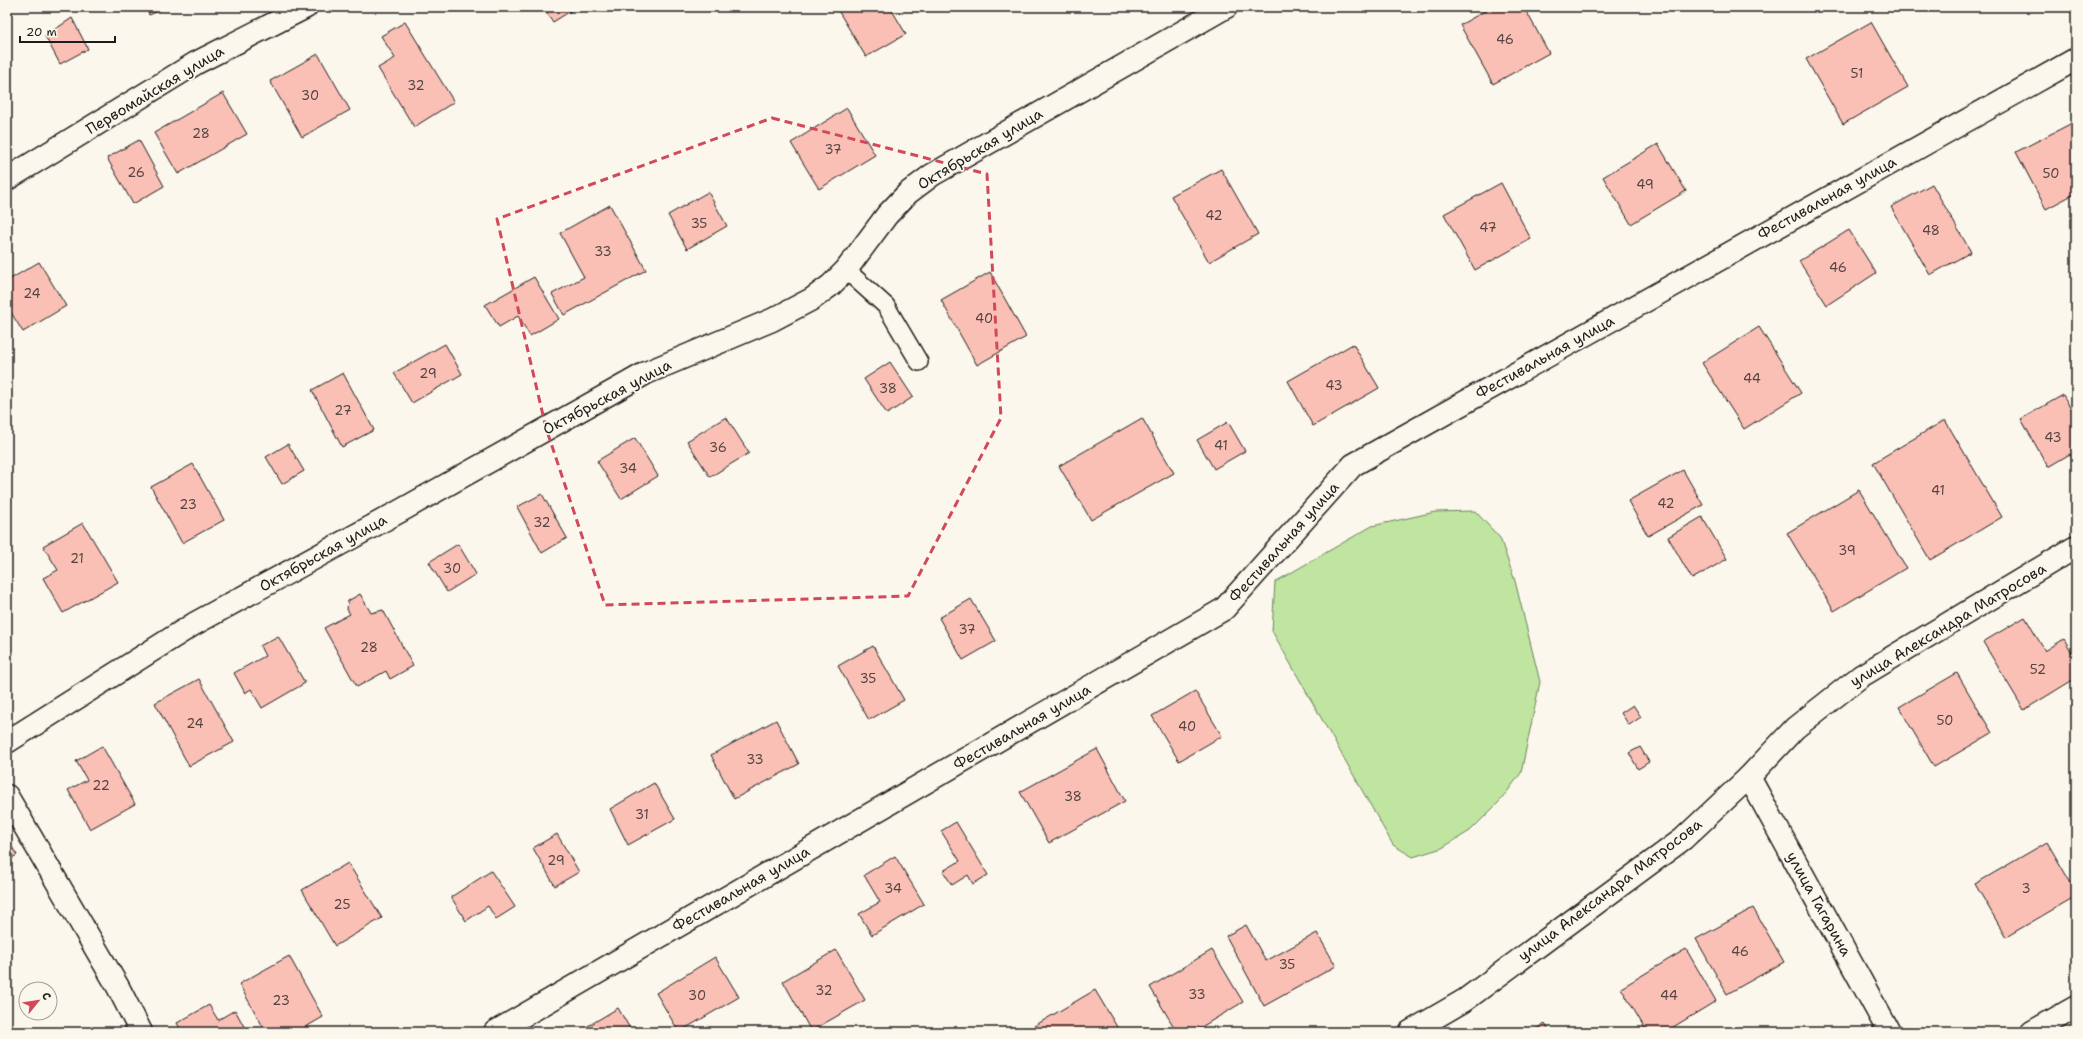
<svg xmlns="http://www.w3.org/2000/svg" width="2083" height="1039" font-family="'Shantell Sans',sans-serif">
  <rect width="100%" height="100%" fill="#fbf7ec"/>
  <filter id="ink" filterUnits="userSpaceOnUse"><feTurbulence type="fractalNoise" baseFrequency=".025" numOctaves="2"/><feDisplacementMap in="SourceGraphic" scale="8" xChannelSelector="R" yChannelSelector="G"/><feConvolveMatrix kernelMatrix="1 2 1 2 8 2 1 2 1" color-interpolation-filters="sRGB"/></filter>
  <g filter="url(#ink)">
    <polygon fill="#bfe5a0" stroke="#6e805e" points="1475,511 1500,538 1515,581 1540,682 1521,773 1501,800 1470,831 1442,848 1413,857 1393,845 1272,631 1275,582 1372,526 1435,512"/>
    <g fill="#fbc0b5" stroke="#1c1c1c">
      <polygon points="146,7 169,7 149,15"/>
      <polygon points="543,7 577,7 553,22"/>
      <polygon points="836,7 890,7 906,34 866,57"/>
      <polygon points="1492,7 1524,7 1549,53 1493,84 1460,25"/>
      <polygon points="72,18 88,49 60,64 45,36"/>
      <polygon points="405,22 454,102 414,127 378,68 395,58 381,36"/>
      <polygon points="1871,22 1908,87 1843,124 1806,59"/>
      <polygon points="318,54 350,110 302,137 270,81"/>
      <polygon points="223,93 247,134 178,174 154,133"/>
      <polygon points="847,108 875,155 819,189 791,143"/>
      <polygon points="2072,123 2076,131 2076,193 2046,209 2016,152"/>
      <polygon points="139,140 164,186 133,204 107,158"/>
      <polygon points="1658,144 1686,191 1631,224 1603,177"/>
      <polygon points="1221,169 1258,234 1209,262 1171,196"/>
      <polygon points="1501,183 1531,239 1475,270 1444,214"/>
      <polygon points="1932,184 1971,252 1930,275 1891,207"/>
      <polygon points="708,192 727,226 687,249 668,215"/>
      <polygon points="610,205 646,270 564,315 552,294 584,277 560,233"/>
      <polygon points="1849,230 1876,273 1827,305 1799,261"/>
      <polygon points="39,262 66,306 23,332 7,306 7,281"/>
      <polygon points="990,272 1026,337 977,365 941,300"/>
      <polygon points="534,277 559,319 530,336 518,316 499,327 485,305"/>
      <polygon points="1759,327 1801,393 1744,429 1702,363"/>
      <polygon points="445,344 462,374 412,403 394,373"/>
      <polygon points="1353,344 1379,388 1313,426 1288,381"/>
      <polygon points="890,362 913,397 887,414 864,379"/>
      <polygon points="343,373 374,430 342,447 312,390"/>
      <polygon points="2063,395 2076,417 2076,464 2070,454 2048,467 2021,419"/>
      <polygon points="726,417 749,453 710,477 687,441"/>
      <polygon points="1142,418 1174,473 1091,520 1059,466"/>
      <polygon points="1945,420 2002,517 1930,560 1873,463"/>
      <polygon points="1228,422 1245,451 1214,469 1197,440"/>
      <polygon points="635,438 658,476 621,499 597,461"/>
      <polygon points="288,444 304,471 282,484 266,457"/>
      <polygon points="193,464 224,520 182,543 151,487"/>
      <polygon points="1683,470 1703,505 1648,536 1628,501"/>
      <polygon points="1859,490 1906,568 1834,611 1787,533"/>
      <polygon points="542,494 567,538 542,553 517,507"/>
      <polygon points="1702,517 1727,559 1692,579 1668,537"/>
      <polygon points="83,523 118,582 63,613 43,578 58,570 43,546"/>
      <polygon points="458,544 476,574 447,592 429,562"/>
      <polygon points="360,594 371,613 383,610 413,666 390,679 386,671 357,687 324,628 350,614 347,609 348,601"/>
      <polygon points="971,599 996,641 963,660 939,618"/>
      <polygon points="2025,617 2045,651 2064,639 2076,659 2076,678 2024,710 1983,642"/>
      <polygon points="278,636 305,683 262,708 251,689 245,693 234,673 265,656 260,646"/>
      <polygon points="873,646 904,700 869,720 838,666"/>
      <polygon points="1957,673 1992,733 1934,767 1899,707"/>
      <polygon points="199,679 234,742 189,766 155,703"/>
      <polygon points="1195,691 1222,736 1179,761 1152,716"/>
      <polygon points="1633,705 1641,717 1629,725 1621,713"/>
      <polygon points="776,720 799,764 734,799 711,755"/>
      <polygon points="102,746 135,804 90,829 68,790 87,780 76,761"/>
      <polygon points="1640,747 1649,762 1638,769 1629,753"/>
      <polygon points="1097,749 1125,801 1049,843 1020,792"/>
      <polygon points="654,783 675,819 628,845 610,809"/>
      <polygon points="956,822 988,875 973,884 968,875 952,885 943,871 960,861 941,831"/>
      <polygon points="557,834 579,872 555,886 533,848"/>
      <polygon points="7,839 17,855 7,861"/>
      <polygon points="2047,842 2076,892 2076,896 2006,937 1975,884"/>
      <polygon points="895,856 924,904 872,935 859,914 880,902 864,875"/>
      <polygon points="348,863 382,918 335,946 302,890"/>
      <polygon points="491,871 515,907 496,919 488,906 466,921 451,897"/>
      <polygon points="1753,908 1784,962 1727,994 1696,939"/>
      <polygon points="1246,925 1266,961 1317,933 1336,966 1264,1006 1226,936"/>
      <polygon points="1686,949 1716,1001 1665,1032 1647,1032 1621,988"/>
      <polygon points="836,950 865,1000 811,1031 783,981"/>
      <polygon points="1212,950 1243,1002 1193,1032 1177,1032 1150,987"/>
      <polygon points="289,956 323,1017 297,1032 266,1032 239,984"/>
      <polygon points="715,957 739,997 679,1032 656,993"/>
      <polygon points="1095,990 1120,1032 1037,1032 1034,1026"/>
      <polygon points="209,1005 218,1020 235,1010 247,1032 182,1032 177,1023"/>
      <polygon points="618,1008 632,1032 578,1032"/>
      <polygon points="1545,1024 1550,1032 1530,1032"/>
    </g>
    <g fill="none" stroke-linecap="round" stroke-linejoin="round">
      <g stroke="#1c1c1c" stroke-width="20">
        <polyline id="service" points="846,270 886,306 919,362"/>
      </g>
      <g stroke="#1c1c1c" stroke-width="25">
        <g id="minor">
          <polyline points="7,179 196,63 306,7"/>
          <polyline points="7,742 194,624 402,510 646,373 772,320 812,299 831,285 846,270 887,215 908,193 932,175 1226,7"/>
          <polyline points="1749,777 1889,1032"/>
          <polyline points="7,796 118,987 141,1032"/>
          <polyline points="495,1032 1224,609 1353,465 2076,59"/>
          <polyline points="1410,1032 1465,1000 1683,839 1749,777 1795,728 1861,676 2076,547"/>
          <polyline points="2032,1032 2076,1007"/>
        </g>
      </g>
      <use href="#service" stroke="#fbf7ec" stroke-width="17"/>
      <use href="#minor" stroke="#fbf7ec" stroke-width="22"/>
    </g>
  </g>
  <path fill="none" stroke="#d1495b" stroke-width="3" stroke-dasharray="8 5" stroke-linejoin="round" d="M 772,118 L 987,174 L 1001,418 L 908,596 L 605,605 L 546,428 L 497,219 Z"/>
  <g text-anchor="middle" dominant-baseline="central" stroke-width="3.5" stroke-linejoin="round" paint-order="stroke">
    <g font-size="13" fill="#544542">
      <text x="1505" y="39">46</text>
      <text x="1857" y="73">51</text>
      <text x="416" y="85">32</text>
      <text x="310" y="95">30</text>
      <text x="201" y="133">28</text>
      <text x="833" y="149">37</text>
      <text x="136" y="172">26</text>
      <text x="2051" y="173">50</text>
      <text x="1645" y="184">49</text>
      <text x="1214" y="215">42</text>
      <text x="699" y="223">35</text>
      <text x="1488" y="227">47</text>
      <text x="1931" y="230">48</text>
      <text x="603" y="251">33</text>
      <text x="1838" y="267">46</text>
      <text x="32" y="293">24</text>
      <text x="984" y="318">40</text>
      <text x="428" y="373">29</text>
      <text x="1752" y="378">44</text>
      <text x="1334" y="385">43</text>
      <text x="888" y="388">38</text>
      <text x="343" y="410">27</text>
      <text x="2053" y="437">43</text>
      <text x="1221" y="445">41</text>
      <text x="718" y="447">36</text>
      <text x="628" y="468">34</text>
      <text x="1938" y="490">41</text>
      <text x="1666" y="503">42</text>
      <text x="188" y="504">23</text>
      <text x="542" y="522">32</text>
      <text x="1847" y="550">39</text>
      <text x="77" y="558">21</text>
      <text x="452" y="568">30</text>
      <text x="967" y="629">37</text>
      <text x="369" y="647">28</text>
      <text x="2038" y="669">52</text>
      <text x="868" y="678">35</text>
      <text x="1945" y="720">50</text>
      <text x="195" y="723">24</text>
      <text x="1187" y="726">40</text>
      <text x="755" y="759">33</text>
      <text x="101" y="785">22</text>
      <text x="1073" y="796">38</text>
      <text x="642" y="814">31</text>
      <text x="556" y="860">29</text>
      <text x="893" y="888">34</text>
      <text x="2026" y="888">3</text>
      <text x="342" y="904">25</text>
      <text x="1740" y="951">46</text>
      <text x="1287" y="964">35</text>
      <text x="824" y="990">32</text>
      <text x="1197" y="994">33</text>
      <text x="697" y="995">30</text>
      <text x="1669" y="995">44</text>
      <text x="281" y="1000">23</text>
    </g>
    <g font-size="15" fill="#1c1c1c" stroke="#fbf7ec">
      <text transform="translate(155 90) rotate(-31)">Первомайская улица</text>
      <text transform="translate(980 149) rotate(-31)">Октябрьская улица</text>
      <text transform="translate(1827 198) rotate(-29)">Фестивальная улица</text>
      <text transform="translate(1545 357) rotate(-29)">Фестивальная улица</text>
      <text transform="translate(607 397) rotate(-28)">Октябрьская улица</text>
      <text transform="translate(1284 542) rotate(-48)">Фестивальная улица</text>
      <text transform="translate(323 553) rotate(-29)">Октябрьская улица</text>
      <text transform="translate(1948 625) rotate(-31)">улица Александра Матросова</text>
      <text transform="translate(1022 727) rotate(-30)">Фестивальная улица</text>
      <text transform="translate(741 889) rotate(-30)">Фестивальная улица</text>
      <text transform="translate(1610 890) rotate(-37)">улица Александра Матросова</text>
      <text transform="translate(1819 904) rotate(61)">улица Гагарина</text>
    </g>
  </g>
  <rect width="2083" height="1039" fill="none" stroke="#fbf7ec" stroke-width="24"/>
  <rect x="12" y="12" width="2059" height="1015" fill="none" stroke="#1c1c1c" stroke-width="1.5" filter="url(#ink)"/>
  <g transform="translate(38 1001) rotate(60)"><circle r="19" fill="#fbf7ec" stroke="#a29f99"/>
  <path d="M0-3L7 15L0 10L-7 15Z" fill="#d1495b"/>
  <text y="-6" font-size="11" font-weight="bold" text-anchor="middle" fill="#1c1c1c">С</text>
  </g>
  <path d="M20 36v6h95v-6" fill="none" stroke="#1c1c1c" stroke-width="2"/>
  <text x="26" y="36" font-size="12" fill="#1c1c1c" stroke="#fbf7ec" stroke-width="3" paint-order="stroke">20 m</text>
</svg>
